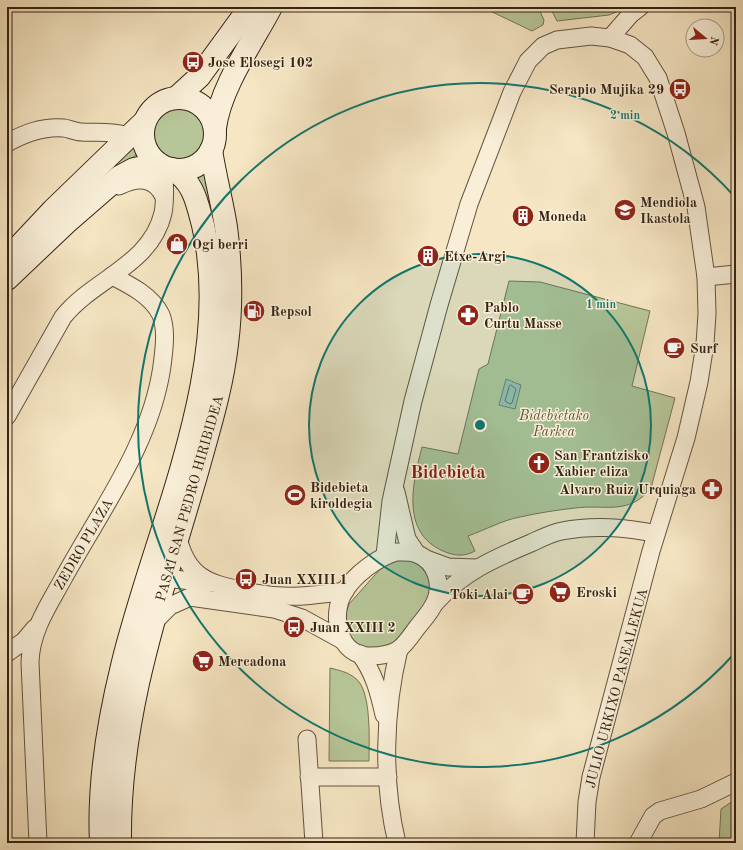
<svg xmlns="http://www.w3.org/2000/svg" width="743" height="850" viewBox="0 0 743 850" font-family="'Old Standard TT',serif">
<rect width="100%" height="100%" fill="#f6e6c3"/>
<filter id="stains"><feTurbulence type="fractalNoise" baseFrequency=".005" numOctaves="4"/><feColorMatrix values="0 0 0 0 .2 0 0 0 0 .09 0 0 0 0 .02 0 0 0 .5 -.17"/></filter>
<radialGradient id="worn" r=".72"><stop offset=".6" stop-color="#630" stop-opacity="0"/><stop offset="1" stop-color="#630" stop-opacity=".3"/></radialGradient>
<!-- green -->
<g fill="#b7c698" stroke="#767455">
<polygon points="485,7 538,7 544,20 543,25 532,31 486,9"/>
<polygon points="550,7 628,7 609,15 557,21"/>
<circle cx="179" cy="134" r="27"/>
<polygon points="134,145 137,152 135,156 125,163 68,212"/>
<polygon points="203,174 206,176 213,202 205,200 197,181 197,177"/>
<path d="M509,281L540,282L650,311L632,386L675,398L651,488C629,516 604,504 575,508C557,510 538,513 520,517C503,520 485,530 468,536L475,551C464,557 454,556 443,551C400,532 413,482 422,447L458,454L479,369L488,364Z"/>
<path d="M400,558C429,565 429,567 431,596L400,638L392,645L382,649L364,647L356,643L349,634L346,625V613L349,604L383,566Z"/>
<path d="M330,668C338,670 348,672 355,678C372,689 369,742 369,761H329Z"/>
<polygon points="736,799 736,843 719,843 721,809"/>
</g>
<!-- water -->
<polygon fill="#9dc0af" stroke="#738170" points="506,379 521,385 515,409 499,405"/>
<g fill="none" stroke-linecap="round" stroke-linejoin="round">
<!-- shore -->
<polygon stroke="#687160" stroke-width="1" points="511,385 516,389 512,403 510,404 505,401 509,387"/>
<!-- street casing -->
<g stroke="#64533e" stroke-width="19">
<g id="street">
<polyline points="610,38 631,14 640,7"/>
<path d="M7,143C25,133 43,126 64,128C70,129 76,132 82,132C99,133 111,131 129,136"/>
<path d="M119,186C137,177 155,176 164,197"/>
<polyline points="706,277 736,274"/>
<path d="M7,416L63,317C93,279 151,265 163,213C166,198 164,181 164,167"/>
<polyline points="396,492 407,539 417,554"/>
<path d="M178,538C188,578 208,583 244,591C284,599 305,597 345,591"/>
<path d="M396,552C403,552 410,551 417,554C436,561 443,585 435,602C431,612 422,621 416,629C411,636 405,645 398,650C390,654 380,656 371,656C338,657 330,615 344,592C354,575 378,557 396,552Z"/>
<polyline points="385,555 391,501 413,401 439,305 469,204 512,92 528,61 543,46 557,40 591,36 610,38 630,45 645,57 658,78 676,133 696,207 706,277 707,314 705,344 699,382 686,438 651,551 591,777 587,802 585,843"/>
<polyline points="426,559 448,567 476,568"/>
<polyline points="155,583 174,579 210,583"/>
<path d="M435,603C463,572 493,559 531,543C540,539 551,533 562,531C592,525 627,527 656,534"/>
<polyline points="154,622 170,606 190,597 274,609 302,618 342,640"/>
<polyline points="7,653 24,641 35,628"/>
<path d="M360,654C374,673 379,692 384,715"/>
<polyline points="307,739 314,843"/>
<polyline points="309,777 388,777"/>
<path d="M38,843L30,662C31,631 48,606 63,579C100,511 151,444 162,366C164,350 167,330 161,315C152,296 130,285 112,276"/>
<path d="M397,843C382,781 384,711 399,649"/>
<polyline points="638,843 653,816 660,811 701,799 736,782"/>
</g>
</g>
<!-- secondary casing -->
<g stroke="#342212" stroke-width="24">
<g id="secondary">
<circle cx="179" cy="134" r="36"/>
<polyline points="176,98 199,77 250,7"/>
<path d="M215,128C220,88 252,43 271,7"/>
<polyline points="7,259 53,210 145,121"/>
<polyline points="7,279 66,223 119,177 134,169 159,164"/>
<path d="M101,843C98,784 108,723 122,666C155,528 236,368 203,225C197,203 194,182 172,169"/>
<path d="M120,843C118,716 161,596 196,476C208,432 222,389 227,344C232,305 231,266 226,227C222,202 215,176 211,150"/>
</g>
</g>
<!-- street -->
<use href="#street" stroke="#f9efd8" stroke-width="17"/>
<!-- secondary -->
<use href="#secondary" stroke="#f9efd8" stroke-width="22"/>
</g>
<!-- distance rings -->
<circle cx="480" cy="425" r="171" fill="#0f766e" fill-opacity=".12"/>
<g fill="none" stroke="#0f766e" stroke-width="2">
<circle cx="480" cy="425" r="171"/>
<path d="M734 654A342 342 0 1 1 734 196"/>
</g>
<!-- icons -->
<defs>
<g id="bus-disc" transform="scale(1.15)"><circle r="9.5" fill="#8f2418" stroke="#f9efd8"/><path d="M-5-6H5V4H4V6H2V4H-2V6H-4V4H-5ZM-3.5-4V0h7V-4ZM-3.5 1.2v1.5H-2V1.2ZM2 1.2v1.5H3.5V1.2Z" fill="#fff"/></g>
<g id="school-disc" transform="scale(1.15)"><circle r="9.5" fill="#8f2418" stroke="#f9efd8"/><path d="M0-5L7-2L0 1L-7-2ZM-4 1L0 2.5L4 1V4Q0 6-4 4Z" fill="#fff"/></g>
<g id="building-disc" transform="scale(1.15)"><circle r="9.5" fill="#8f2418" stroke="#f9efd8"/><path d="M-4-6H4V6H1V3H-1V6H-4ZM-2.5-4.3h1.7v1.8h-1.7ZM.8-4.3h1.7v1.8H.8ZM-2.5-1h1.7V.8h-1.7ZM.8-1h1.7V.8H.8Z" fill="#fff"/></g>
<g id="shop-disc" transform="scale(1.15)"><circle r="9.5" fill="#8f2418" stroke="#f9efd8"/><path d="M-5-2.5h2.3a2.7 3.5 0 0 1 5.4 0H5L5.5 6h-11ZM-1.5-2.5h3a1.5 2.3 0 0 0-3 0Z" fill="#fff"/></g>
<g id="fuel-disc" transform="scale(1.15)"><circle r="9.5" fill="#8f2418" stroke="#f9efd8"/><path d="M-5.5-6h7V0h2V4h1.3V-2.5L3-4.5l.8-.8L6-3V5H2.5V1h-1V6h-7ZM-4.2-4.7v3.2H.2V-4.7Z" fill="#fff"/></g>
<g id="pharmacy-disc" transform="scale(1.15)"><circle r="9.5" fill="#8f2418" stroke="#f9efd8"/><path d="M-2-6h4v4h4v4h-4v4h-4v-4h-4v-4h4Z" fill="#fff"/></g>
<g id="cafe-disc" transform="scale(1.15)"><circle r="9.5" fill="#8f2418" stroke="#f9efd8"/><path d="M-5.5-4.5H6V0H3Q3 3.5 0 3.5H-2.5Q-5.5 3.5-5.5 0ZM3-3.2v2h1.7v-2ZM-6 4.5H4V6H-6Z" fill="#fff"/></g>
<g id="church-disc" transform="scale(1.15)"><circle r="9.5" fill="#8f2418" stroke="#f9efd8"/><path d="M-1.2-6h2.4v3.5h3.3v2.4h-3.3V6h-2.4V-.1h-3.3v-2.4h3.3Z" fill="#fff"/></g>
<g id="stadium-disc" transform="scale(1.15)"><circle r="9.5" fill="#8f2418" stroke="#f9efd8"/><path d="M0-5a6.5 5 0 1 0 0 10a6.5 5 0 1 0 0-10ZM-3.5-1.8h7v3.6h-7Z" fill="#fff"/></g>
<g id="supermarket-disc" transform="scale(1.15)"><circle r="9.5" fill="#8f2418" stroke="#f9efd8"/><path d="M-6-5.5h2.5l.6 2H6L4.5 2H-2.5L-4.4-4H-6ZM-1.5 3.2a1.3 1.3 0 1 0 .1 0ZM3 3.2a1.3 1.3 0 1 0 .1 0Z" fill="#fff"/></g>
</defs>
<g fill-rule="evenodd">
<use href="#bus-disc" x="193" y="62"/>
<use href="#bus-disc" x="680" y="89"/>
<use href="#school-disc" x="625" y="210"/>
<use href="#building-disc" x="523" y="216"/>
<use href="#shop-disc" x="177" y="244"/>
<use href="#building-disc" x="428" y="256"/>
<use href="#fuel-disc" x="254" y="311"/>
<use href="#pharmacy-disc" x="468" y="315"/>
<use href="#cafe-disc" x="674" y="348"/>
<use href="#church-disc" x="539" y="463"/>
<use href="#pharmacy-disc" x="712" y="489"/>
<use href="#stadium-disc" x="295" y="495"/>
<use href="#bus-disc" x="246" y="579"/>
<use href="#supermarket-disc" x="560" y="592"/>
<use href="#cafe-disc" x="523" y="594"/>
<use href="#bus-disc" x="294" y="627"/>
<use href="#supermarket-disc" x="203" y="661"/>
</g>
<g text-anchor="middle" stroke-width="3" stroke-linejoin="round" paint-order="stroke">
<!-- poi labels -->
<g font-size="14" font-weight="bold" fill="#342212" stroke="#f9efd8" text-anchor="start">
<text x="208" y="67">Jose Elosegi 102</text>
<text x="664" y="94" text-anchor="end">Serapio Mujika 29</text>
<text x="640" y="207">Mendiola<tspan x="640" dy="16">Ikastola</tspan></text>
<text x="538" y="221">Moneda</text>
<text x="192" y="249">Ogi berri</text>
<text x="444" y="261">Etxe-Argi</text>
<text x="484" y="312">Pablo<tspan x="484" dy="16">Curtu Masse</tspan></text>
<text x="270" y="316">Repsol</text>
<text x="690" y="353">Surf</text>
<text x="554" y="460">San Frantzisko<tspan x="554" dy="16">Xabier eliza</tspan></text>
<text x="310" y="492">Bidebieta<tspan x="310" dy="16">kiroldegia</tspan></text>
<text x="696" y="494" text-anchor="end">Alvaro Ruiz Urquiaga</text>
<text x="262" y="584">Juan XXIII 1</text>
<text x="576" y="597">Eroski</text>
<text x="508" y="599" text-anchor="end">Toki Alai</text>
<text x="310" y="632">Juan XXIII 2</text>
<text x="218" y="666">Mercadona</text>
</g>
<!-- park labels -->
<g font-size="14" font-style="italic" fill="#5b533a" stroke="#f9efd8">
<text x="554" y="420">Bidebietako<tspan x="554" dy="16">Parkea</tspan></text>
</g>
<!-- street labels -->
<g font-size="14" fill="#342212" stroke="#f9efd8">
<text transform="translate(189 498) rotate(-74)" y="5">PASAI SAN PEDRO HIRIBIDEA</text>
<text transform="translate(83 544) rotate(-60)" y="5">ZEDRO PLAZA</text>
<text transform="translate(616 688) rotate(-75)" y="5">JULIO URKIXO PASEALEKUA</text>
</g>
<!-- district labels -->
<g font-size="18" font-weight="bold" fill="#7a1f14" stroke="#f9efd8">
<text x="448" y="478">Bidebieta</text>
</g>
</g>
<circle cx="480" cy="425" r="6" fill="#0f766e" stroke="#f9efd8" stroke-width="2"/>
<g font-size="12" text-anchor="middle" font-weight="bold" fill="#0f766e" stroke="#f9efd8" stroke-width="3" stroke-linejoin="round" paint-order="stroke">
<text x="625" y="119">2 min</text>
<text x="601" y="308">1 min</text>
</g>
<!-- margin -->
<rect width="743" height="850" fill="none" stroke="#f6e6c3" stroke-width="24"/>
<rect x="8" y="8" width="727" height="834" fill="none" stroke="#342212" stroke-width="2"/>
<rect x="12" y="12" width="719" height="826" fill="none" stroke="#342212"/>
<!-- north arrow -->
<g transform="translate(705 38) rotate(108)"><circle r="19" fill="#f9efd8" stroke="#aa9d89"/>
<path d="M0-3L7 15L0 10L-7 15Z" fill="#8f2418"/>
<text y="-6" font-size="11" font-weight="bold" text-anchor="middle" fill="#342212">N</text>
</g>
<rect width="100%" height="100%" filter="url(#stains)"/>
<rect width="100%" height="100%" fill="url(#worn)"/>
</svg>
